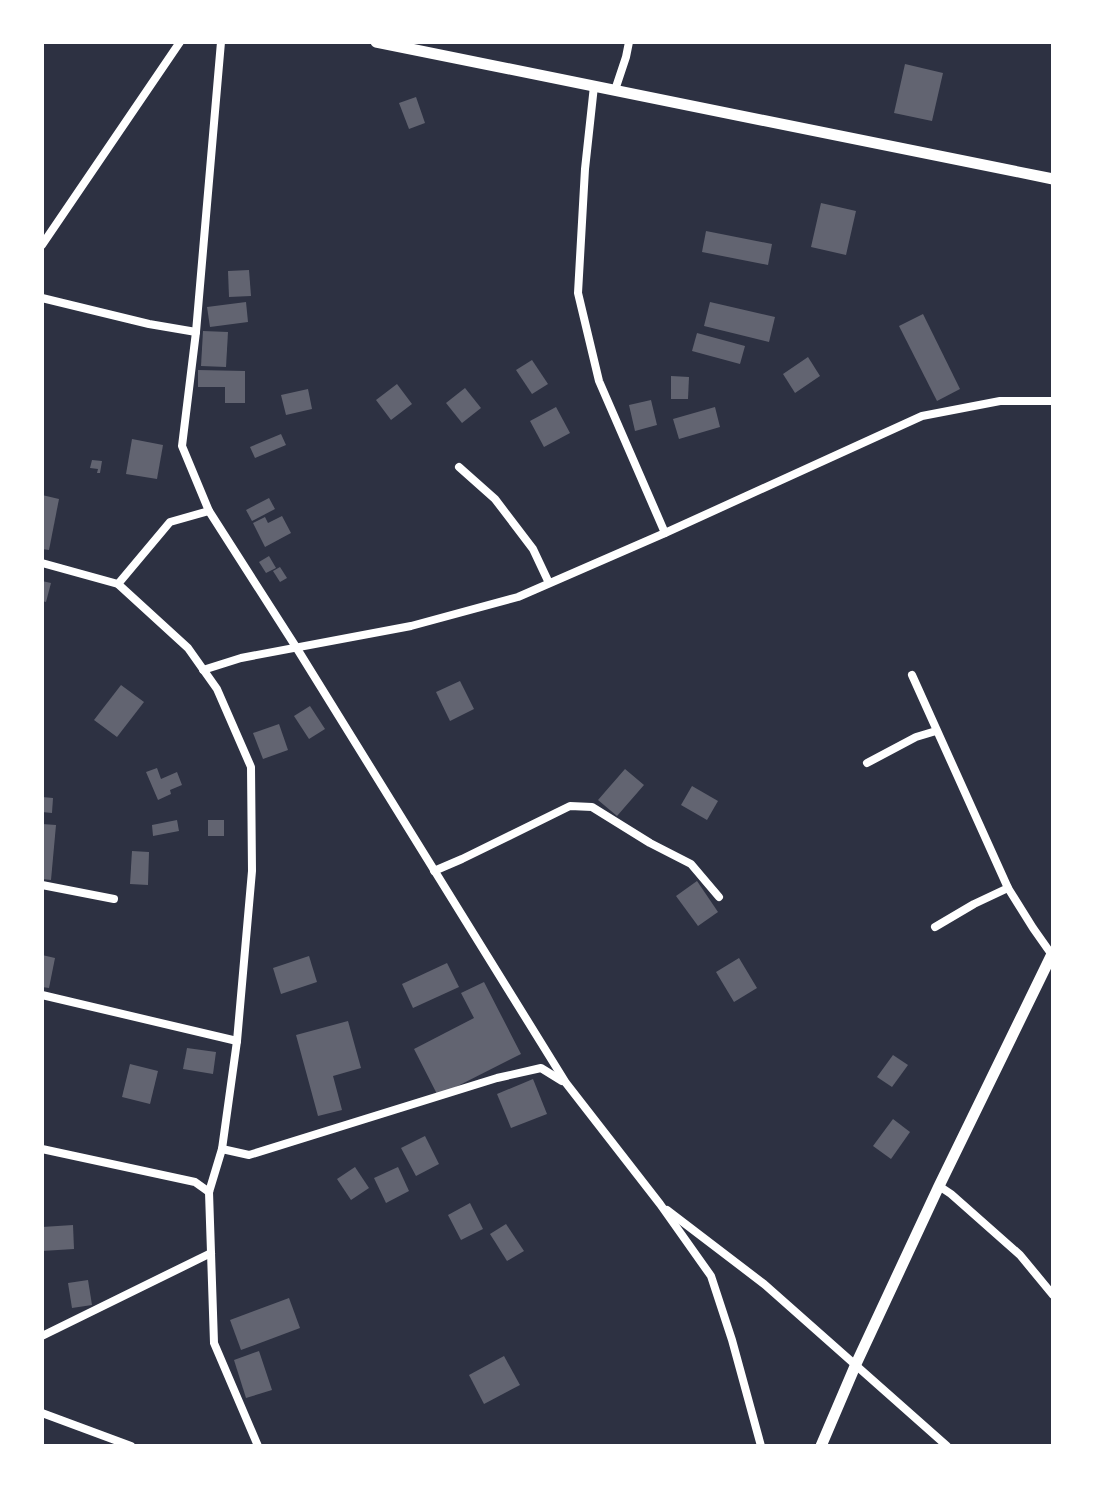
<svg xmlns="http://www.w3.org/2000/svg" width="1095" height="1488" viewBox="0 0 1095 1488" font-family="'Noto Serif',serif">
<rect width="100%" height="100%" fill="#2d3142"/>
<!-- building -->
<g fill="#626471">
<polygon points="905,64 943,73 932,121 894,113"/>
<polygon points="416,97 425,123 409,129 399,103"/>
<polygon points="821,203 856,211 846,255 811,247"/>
<polygon points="706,231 772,244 768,265 702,252"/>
<polygon points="249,270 251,296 229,297 228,271"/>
<polygon points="246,302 248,322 210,327 207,307"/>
<polygon points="710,302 775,317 769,342 704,326"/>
<polygon points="923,314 960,389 937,401 899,326"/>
<polygon points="203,331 228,332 226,367 201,366"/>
<polygon points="697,333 745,346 740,364 692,351"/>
<polygon points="808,357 820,376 795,393 783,374"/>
<polygon points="532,360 548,384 532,394 516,370"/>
<polygon points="198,370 245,371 245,403 225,403 225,387 198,387"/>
<polygon points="671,376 689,377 688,399 671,399"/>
<polygon points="397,384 412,404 391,420 376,400"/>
<polygon points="465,388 481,408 462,423 446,403"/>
<polygon points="308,389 312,409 286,415 281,395"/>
<polygon points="651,400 657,425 635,431 629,405"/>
<polygon points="556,407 570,433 544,447 530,421"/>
<polygon points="715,407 720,427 679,439 673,419"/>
<polygon points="281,434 286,445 255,458 250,447"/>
<polygon points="132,439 163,445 157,479 126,474"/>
<polygon points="92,460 102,461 100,473 97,473 98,469 90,468"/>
<polygon points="42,495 59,499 49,550 42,549"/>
<polygon points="269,498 275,509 252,521 246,510"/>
<polygon points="282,516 291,533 265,547 253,523 265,517 268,523"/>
<polygon points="269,556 276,568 266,573 259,562"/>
<polygon points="280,567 287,578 280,582 273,571"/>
<polygon points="42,581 51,583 46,602 42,601"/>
<polygon points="460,681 474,709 450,721 436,692"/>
<polygon points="121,685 144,702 117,737 94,720"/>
<polygon points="310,706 325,729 309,739 294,716"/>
<polygon points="279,724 288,750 263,759 253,733"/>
<polygon points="157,768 161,779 177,772 182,785 170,790 171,794 158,800 146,772"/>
<polygon points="625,769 644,785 617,816 598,800"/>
<polygon points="692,786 718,801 707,820 681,805"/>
<polygon points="42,797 53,798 52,813 42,812"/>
<polygon points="177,820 179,831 153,836 152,825"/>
<rect x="208" y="820" width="16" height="16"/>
<polygon points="42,824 56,825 51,880 42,879"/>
<polygon points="132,851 149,852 148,885 130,884"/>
<polygon points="697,881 718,912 698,926 676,896"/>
<polygon points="42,955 55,958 49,988 42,987"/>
<polygon points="309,956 317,982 281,994 273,968"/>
<polygon points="739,958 757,988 734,1002 716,972"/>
<polygon points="447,963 459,987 413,1008 402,984"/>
<polygon points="484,982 521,1054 438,1096 414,1049 474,1018 461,993"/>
<polygon points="348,1021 361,1068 333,1076 342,1110 318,1116 296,1035"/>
<polygon points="187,1048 216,1052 213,1074 183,1069"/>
<polygon points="893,1055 908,1065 892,1087 877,1077"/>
<polygon points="130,1064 158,1071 150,1104 122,1097"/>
<polygon points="533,1079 547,1114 511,1128 497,1094"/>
<polygon points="893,1119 910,1132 891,1159 873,1146"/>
<polygon points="425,1136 439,1164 416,1176 401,1148"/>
<polygon points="355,1167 369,1188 351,1200 337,1179"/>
<polygon points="398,1167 409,1191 386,1203 374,1178"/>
<polygon points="470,1203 483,1229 461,1240 448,1215"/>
<polygon points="506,1224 524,1251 507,1261 490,1234"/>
<polygon points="73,1225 74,1249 42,1251 42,1227"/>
<polygon points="88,1280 92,1305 72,1308 68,1283"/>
<polygon points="289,1298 300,1328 241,1350 230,1320"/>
<polygon points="259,1351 272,1390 246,1398 234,1360"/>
<polygon points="504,1356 520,1385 484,1404 469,1375"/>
</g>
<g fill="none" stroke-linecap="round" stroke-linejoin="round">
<!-- minor -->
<g stroke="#fff" stroke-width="8">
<polyline points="221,42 196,332 182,446 209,511 296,647 566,1083 660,1204 711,1276 732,1340 761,1446"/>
<polyline points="594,86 585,169 578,293 599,381 665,533"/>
<polyline points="615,90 626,57 629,42"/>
<polyline points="42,245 180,42"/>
<polyline points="42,298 149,324 196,332"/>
<polyline points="459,467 495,499 533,549 549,583"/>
<polyline points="42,563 118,584 188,648 217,689 251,767 252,871 237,1041 222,1149 209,1192 214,1343 258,1446"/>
<polyline points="118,584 170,522 209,511"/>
<polyline points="203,670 241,658 411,626 518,597 665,533 922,416 1000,401 1053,401"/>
<polyline points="912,675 1008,888 1033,928 1052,955"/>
<polyline points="867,763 916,737 936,731"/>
<polyline points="434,871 462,859 570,806 592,807 650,843 691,864 719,897"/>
<polyline points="42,885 114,899"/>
<polyline points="935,927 974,904 1008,888"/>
<polyline points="42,995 237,1041"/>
<polyline points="42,1149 195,1182 209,1192"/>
<polyline points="222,1149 249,1155 497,1078 541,1068 562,1081"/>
<polyline points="939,1186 951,1194 1020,1255 1053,1295"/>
<polyline points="667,1210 764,1284 947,1446"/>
<polyline points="42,1336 211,1253"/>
<polyline points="42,1413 131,1446"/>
</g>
<!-- secondary -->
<g stroke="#fff" stroke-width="11">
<polyline points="376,42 1053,179"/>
<polyline points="821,1446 856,1364 939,1186 1053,952"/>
</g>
</g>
<!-- border -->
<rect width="1095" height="1488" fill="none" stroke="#ffffff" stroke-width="88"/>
</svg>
